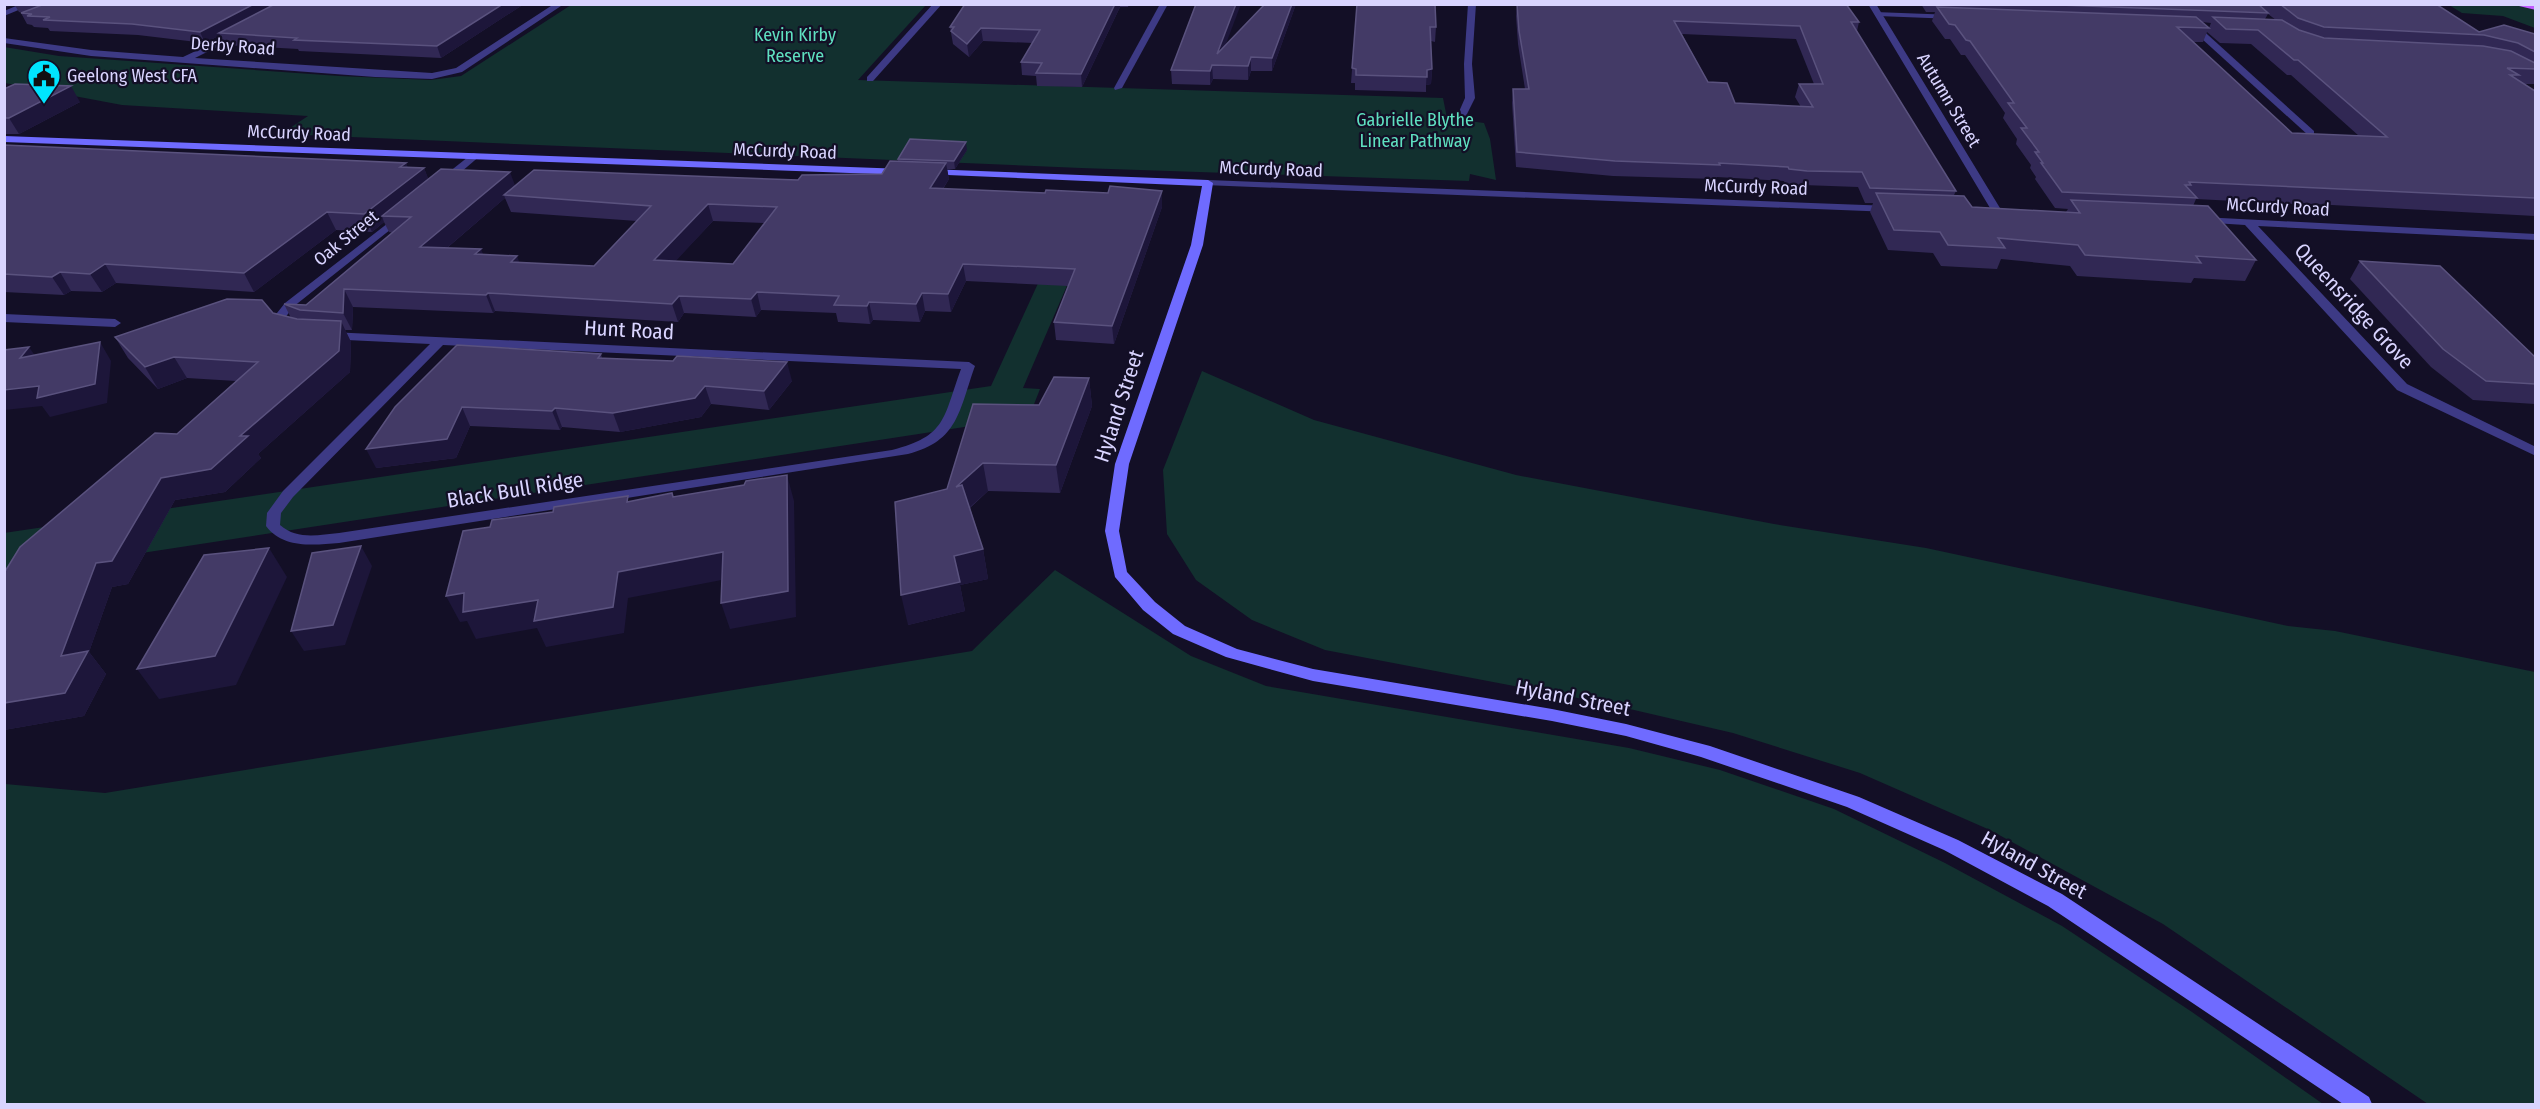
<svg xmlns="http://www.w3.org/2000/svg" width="2540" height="1109" viewBox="0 0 2540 1109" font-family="'Fira Sans Condensed',sans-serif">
<rect width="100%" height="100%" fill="#130f26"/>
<!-- green -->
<g fill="#12302f">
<polygon points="571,5 926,5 858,80 1443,98 1447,118 1484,123 1490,139 1496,180 1470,174 1469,181 1081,168 281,134 308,116 122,105 5,83 4,47 59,56 339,76 431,80 461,76"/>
<polygon points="2449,5 2535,5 2535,28 2503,16 2462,13"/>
<polygon points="1078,196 1105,197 1023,388 1040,389 1029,417 31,570 5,593 4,533 991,386"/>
<polygon points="1202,371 1314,420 1516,475 1774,524 1926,548 2288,626 2335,631 2535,672 2535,1104 2428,1104 2163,924 1990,830 1860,773 1733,733 1604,703 1325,650 1252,620 1196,580 1167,534 1163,470"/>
<polygon points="1055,570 1191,656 1266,686 1629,748 1720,770 1834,809 1945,863 2062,926 2192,1012 2323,1104 5,1104 5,784 105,793 972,651"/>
</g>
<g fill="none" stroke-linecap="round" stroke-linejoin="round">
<!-- minor -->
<g fill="#3d3a85" fill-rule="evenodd">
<polygon points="21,4 33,4 4,16 4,11"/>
<polygon points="554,4 564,4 462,72 432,79 375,77 91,56 4,43 4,38 91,50 183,57 240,30 243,30 243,34 195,58 432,73 456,68"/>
<polygon points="933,4 942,4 873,81 867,81 867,77"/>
<polygon points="1160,4 1168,4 1122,88 1115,90 1114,88"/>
<polygon points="1468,4 1476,4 1472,64 1475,98 1466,116 1463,117 1458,114 1465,98 1464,64"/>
<polygon points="1875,12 1954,15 1958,17 1954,19 1878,16 1875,16"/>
<polygon points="2191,25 2197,25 2314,131 2314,135 2308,135 2191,29"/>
<polygon points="473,153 481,155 447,184 439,184 439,180"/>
<polygon points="401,213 405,214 405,218 293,307 285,318 295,329 289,333 285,332 273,318 285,303"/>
<polygon points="2202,217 2536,234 2536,240 2258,226 2407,384 2536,447 2536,456 2397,390 2245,225 2198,222 2198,218"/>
<polygon points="4,314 115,319 121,323 115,327 4,322"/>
<path d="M330,332L969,362L975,366C959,410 959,441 908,454L339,543C314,545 283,549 266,526L267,513L283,491L430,344L326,339L324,336ZM443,345L961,369C943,418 947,436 892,450L339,533C318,535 297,540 280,525L281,513L293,497Z"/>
</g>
<!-- tertiary -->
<g fill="#3d3a85" fill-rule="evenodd">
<polygon points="1868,4 1876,4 2003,213 2002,215 1994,215 1993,213"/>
<polygon points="1208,180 1891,206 1896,209 1891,212 1204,185 1203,183"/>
</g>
<!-- secondary -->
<g fill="#6f6bff" fill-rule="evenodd">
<polygon points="4,136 904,169 909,172 904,175 4,142"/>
<polygon points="928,169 1208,180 1213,183 1203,245 1129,464 1119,531 1127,572 1155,602 1185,626 1237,649 1313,669 1552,709 1626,724 1710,746 1859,797 1958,840 2062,894 2369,1097 2372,1104 2343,1104 2048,906 1944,850 1847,807 1701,757 1626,736 1552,721 1313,681 1226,657 1173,634 1143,610 1115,577 1105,531 1115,464 1191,245 1202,186 924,174 924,170"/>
</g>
<!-- primary -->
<polygon fill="#c25bff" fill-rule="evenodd" points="2518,4 2536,5 2536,10 2519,6"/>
</g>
<!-- wall -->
<g fill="#312854" fill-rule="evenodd">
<polygon points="14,4 524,4 441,58 299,51 298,49 224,45 220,35 205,43 138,35 50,31 48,28 34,27 32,25 27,24 21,13 23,13 19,12"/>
<polygon points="965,4 1129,4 1128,7 1120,7 1082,87 1037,86 1036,76 1022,75 1021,62 1033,43 983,41 969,57 953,44 950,27"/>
<polygon points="1296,4 1272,71 1251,71 1248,80 1213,79 1210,85 1172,84 1171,70 1226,45"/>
<polygon points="1357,4 1436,27 1435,42 1431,41 1432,69 1431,84 1426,85 1426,92 1355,90 1355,83 1351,83"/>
<path d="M1517,4L1859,22L1857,31L1956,191L1954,195L1972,207L2066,212L2068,209L2055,208L2035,179L2036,177L2030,168L2031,165L2016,144L2017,139L2003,118L2005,113L1965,55H1961L1950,39H1945L1932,21L1935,12H1926L1921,4H2258L2260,6L2261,4H2436L2479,32L2535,34V84H2524L2535,91V216L2295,203L2294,204L2196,199L2193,206L2256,260L2245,281L2194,278L2191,283L2077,276L2070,266L2001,259L1997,269L1941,266L1933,253L1888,250L1870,212L1873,203H1865L1858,187L1803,185L1785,184L1784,181L1717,177L1716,179L1613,176L1516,167L1512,103L1513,89H1525L1518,44L1516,16ZM2268,14L2276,20L2265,19ZM2202,22L2211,23L2209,28ZM2207,32L2220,43L2251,44L2287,75H2291L2359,136L2292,133L2193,42H2203ZM1682,34L1796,39L1814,84H1799L1795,97L1801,107L1735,103L1708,82Z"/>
<polygon points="4,89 80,102 19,134 4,134"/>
<path d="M4,145L406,163L407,167L424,168L428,179L515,186L798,180L882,174L898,161V159L967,150L955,169H947L949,179L943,189L1045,193H1108L1162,191V207L1114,344L1056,340L1054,322L1068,286L966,281L951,312L925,311L920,322L873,320L870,324L838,322L836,313L761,310L756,317L684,313L678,322L495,311L493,313L353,307L352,330H345L351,342L350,372L258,454L261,458L225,492L175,500L128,584L112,587L89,652L106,674L84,716L4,730V573L177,434L236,381L187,378L158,389L128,358L115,337L273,313L291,318L284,304L306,305L393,233L389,232L384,222L372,232L336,230L254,292L116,283L102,292L71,291L64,295L4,292ZM505,198L511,212L637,221L594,266L520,263L447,248ZM713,221L765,223L733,264L675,261Z"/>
<polygon points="2360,261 2535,357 2535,404 2473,400 2431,367 2350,279"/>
<polygon points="601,354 602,358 792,381 769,410 711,404 701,417 620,432 562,427 560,430 470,426 456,458 376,468 395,407"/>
<polygon points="1089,378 1092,406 1060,493 988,491 970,508 983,549 988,579 960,585 965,611 908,625 947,489 1039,405"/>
</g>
<!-- shaded-wall -->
<g fill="#1d163a">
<polygon points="4,4 14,4 4,9"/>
<polygon points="254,4 280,4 219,33 220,35 205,43 200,32"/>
<polygon points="503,4 524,4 441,58 437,46"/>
<polygon points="1115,4 1120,4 1120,7 1082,87 1081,74"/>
<polygon points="1236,4 1241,4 1218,65 1217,54"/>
<polygon points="1292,4 1296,4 1272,71 1272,58"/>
<polygon points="981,28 983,41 969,57 967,44"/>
<polygon points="1251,57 1251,71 1248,80 1248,66"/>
<polygon points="1212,65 1213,79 1210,85 1210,71"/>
<polygon points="1432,69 1431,84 1426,85 1427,70"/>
<polygon points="71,86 80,102 19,134 9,118"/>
<polygon points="966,142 967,150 955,169 954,161"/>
<polygon points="406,163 412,177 424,168 431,185 382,216 384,222 372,232 364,214 400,167"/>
<polygon points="946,163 949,179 932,205 930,188"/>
<polygon points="510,172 516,188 504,195 505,198 428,264 420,247"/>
<polygon points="1162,191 1162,207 1114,344 1112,326"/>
<polygon points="708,204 713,221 660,278 654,260"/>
<polygon points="327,212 336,230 254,292 244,273"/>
<polygon points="481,249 488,266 475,254"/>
<polygon points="517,256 524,274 511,262"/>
<polygon points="105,264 116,283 102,292 90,274"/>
<polygon points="963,264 966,281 951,312 948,294"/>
<polygon points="60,272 71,291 64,295 52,277"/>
<polygon points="344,289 353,307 352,330 343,313"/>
<polygon points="757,292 761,310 756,317 751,299"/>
<polygon points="488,293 495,311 493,313 486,295"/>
<polygon points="922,293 925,311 920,322 916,304"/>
<polygon points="679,296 684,313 678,322 672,304"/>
<polygon points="869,302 873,320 870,324 867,306"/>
<polygon points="341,321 351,342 350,372 258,454 261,458 225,492 175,500 128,584 112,587 89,652 106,674 84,716 4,730 4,703 61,656 96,563 161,478 240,436"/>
<polygon points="100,342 111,361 107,403 50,417 42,406 4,410 4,390"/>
<polygon points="29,347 42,366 20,358"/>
<polygon points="174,357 187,378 158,389 145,367"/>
<polygon points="787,362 792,381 769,410 764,391"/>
<polygon points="1089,378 1092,406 1060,493 1056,465"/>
<polygon points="705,386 711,404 701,417 620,432 613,413"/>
<polygon points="462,407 470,426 456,458 376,468 366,449"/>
<polygon points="555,408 562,427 560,430 552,411"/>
<polygon points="983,463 988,491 961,515 956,487"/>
<polygon points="787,475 794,501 796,617 730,629 721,603"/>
<polygon points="361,546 372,566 345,645 304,651 291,631"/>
<polygon points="269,548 287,577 236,685 159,699 137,669"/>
<polygon points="983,549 988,579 960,585 965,611 908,625 901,595 954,556"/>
<polygon points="723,552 732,578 628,598 624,633 546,647 537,628 476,639 467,621 460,622 446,596 464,593 538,600 618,572"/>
</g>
<!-- building -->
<g fill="#433a66" stroke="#5a527e" stroke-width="1.5" fill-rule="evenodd">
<polygon points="39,4 254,4 200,32 132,24 43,20 50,17 27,16 32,14 21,13 42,5"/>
<polygon points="275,4 503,4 437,46 294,40 297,38 219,33"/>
<polygon points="965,4 1115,4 1081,74 1036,73 1042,63 1021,62 1040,30 981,28 967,44 951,31 954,27 950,27"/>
<polygon points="1196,4 1236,4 1217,54 1265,4 1292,4 1272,58 1251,57 1248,66 1212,65 1210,71 1171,70"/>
<polygon points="1357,4 1435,4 1436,27 1430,27 1432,69 1427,70 1427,77 1356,75 1356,69 1352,68"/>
<path d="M1517,4H1846L1859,22H1851L1956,191L1870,188L1862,172L1807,171L1789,169L1788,167L1719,163L1720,165L1615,161L1517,152L1513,89H1529L1519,31ZM1674,21L1800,26L1823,84H1799L1813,107L1735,103L1727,83L1708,82Z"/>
<polygon points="2033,4 2258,4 2268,13"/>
<polygon points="2280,4 2436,4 2479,32 2504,25 2535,34 2535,52 2518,43 2484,35 2324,27 2298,18"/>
<polygon points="1937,7 2196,17 2209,28 2177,27 2292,133 2387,137 2298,60 2294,60 2258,30 2226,29 2213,17 2282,20 2299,30 2324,38 2483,46 2511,51 2535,63 2535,69 2507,68 2519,75 2510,75 2535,91 2535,198 2189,182 2191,185 2185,185 2197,198 2062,192 2041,163 2043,163 2035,152 2039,152 2021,128 2027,128 2008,103 2014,103 1970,41 1966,40 1955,25 1949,24"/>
<polygon points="15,84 71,86 9,118 4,118 4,89"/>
<polygon points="910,139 966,142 954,161 898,159"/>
<polygon points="4,145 406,163 400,167 424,168 364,214 327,212 244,273 105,264 90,274 60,272 52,277 4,274"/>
<path d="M890,161L946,163L930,188L1045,193L1046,190L1108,193L1110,186L1162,191L1112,326L1054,322L1075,269L963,264L948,294L922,293L916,304L869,302L867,306L834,305L839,296L757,292L751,299L679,296L672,304L488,293L486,295L344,289L343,313L300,310L284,304L306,305L411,217L382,216L441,169L510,172L420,247L481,249L475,254L517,256L511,262L594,266L651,206L504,195L534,170L798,180L802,175L882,174ZM708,204L777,207L733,264L654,260Z"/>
<polygon points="1876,193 1964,196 1972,207 2080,213 2071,200 2208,206 2256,260 2196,256 2201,263 2085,255 2078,245 1998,238 2005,248 1948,245 1940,232 1894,230"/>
<polygon points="2360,261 2440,266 2535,357 2535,384 2486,381 2443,349"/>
<polygon points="227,299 262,300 273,313 297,319 341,321 339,351 240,436 248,436 211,469 161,478 112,561 96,563 61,656 88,651 65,693 4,703 4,573 20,547 155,433 177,434 258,362 174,357 145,367 115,337"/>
<polygon points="100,342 95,384 37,398 39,386 4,390 4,350 29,347 20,358"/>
<polygon points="457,345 601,354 598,358 673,361 677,356 787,362 764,391 705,386 695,398 613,413 555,408 552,411 462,407 447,439 366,449 395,407"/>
<polygon points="1054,377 1089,378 1056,465 983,463 956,487 962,485 983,549 954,556 960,582 901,595 895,502 947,489 973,404 1039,405"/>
<polygon points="787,475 788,591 721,603 723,552 618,572 613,607 534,621 538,600 463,612 464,593 446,596 463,531 490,527 492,520 553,512 554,507 628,496 627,502 672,493 673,497 744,485 746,481"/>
<polygon points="361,546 333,625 291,631 312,553"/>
<polygon points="269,548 215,656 137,669 204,555"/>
</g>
<!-- icons -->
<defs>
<g id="civic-pin" transform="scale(1.725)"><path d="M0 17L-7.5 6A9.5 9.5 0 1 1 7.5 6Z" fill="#00e5ff" stroke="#130f26"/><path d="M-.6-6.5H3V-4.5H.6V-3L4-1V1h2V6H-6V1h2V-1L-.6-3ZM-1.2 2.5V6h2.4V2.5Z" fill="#111"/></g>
</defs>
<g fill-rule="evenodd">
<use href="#civic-pin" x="44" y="76"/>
</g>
<g text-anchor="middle" stroke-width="4.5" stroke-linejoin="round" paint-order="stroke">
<!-- far-park labels -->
<g font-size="18" fill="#5fe0c0" stroke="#130f26">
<text x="795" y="41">Kevin Kirby<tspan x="795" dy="21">Reserve</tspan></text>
<text x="1415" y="126">Gabrielle Blythe<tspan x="1415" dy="21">Linear Pathway</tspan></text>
</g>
<!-- far-street labels -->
<g font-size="18" fill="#d9d4ff" stroke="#130f26">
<text transform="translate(233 46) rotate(4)" y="6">Derby Road</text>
<text transform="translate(1949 100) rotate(59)" y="6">Autumn Street</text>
<text transform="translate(299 133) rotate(2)" y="6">McCurdy Road</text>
<text transform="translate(785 151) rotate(2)" y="6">McCurdy Road</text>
<text transform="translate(1271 169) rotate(2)" y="6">McCurdy Road</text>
<text transform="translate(1756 187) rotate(2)" y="6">McCurdy Road</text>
<text transform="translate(2278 207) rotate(3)" y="6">McCurdy Road</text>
<text transform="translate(346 238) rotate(-39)" y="6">Oak Street</text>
</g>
<!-- far-poi labels -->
<g font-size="18" fill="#d9d4ff" stroke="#130f26" text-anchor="start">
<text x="67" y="82">Geelong West CFA</text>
</g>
<!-- street labels -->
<g font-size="21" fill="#d9d4ff" stroke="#130f26">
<text transform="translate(2354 306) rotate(47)" y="7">Queensridge Grove</text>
<text transform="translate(629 330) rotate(3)" y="7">Hunt Road</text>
<text transform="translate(1119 406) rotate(-72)" y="7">Hyland Street</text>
<text transform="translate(515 490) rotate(-9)" y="7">Black Bull Ridge</text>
<text transform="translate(1573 698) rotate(11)" y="7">Hyland Street</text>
<text transform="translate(2034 865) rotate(29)" y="7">Hyland Street</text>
</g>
</g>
<!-- border -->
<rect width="2540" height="1109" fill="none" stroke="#d9d4ff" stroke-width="12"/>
</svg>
